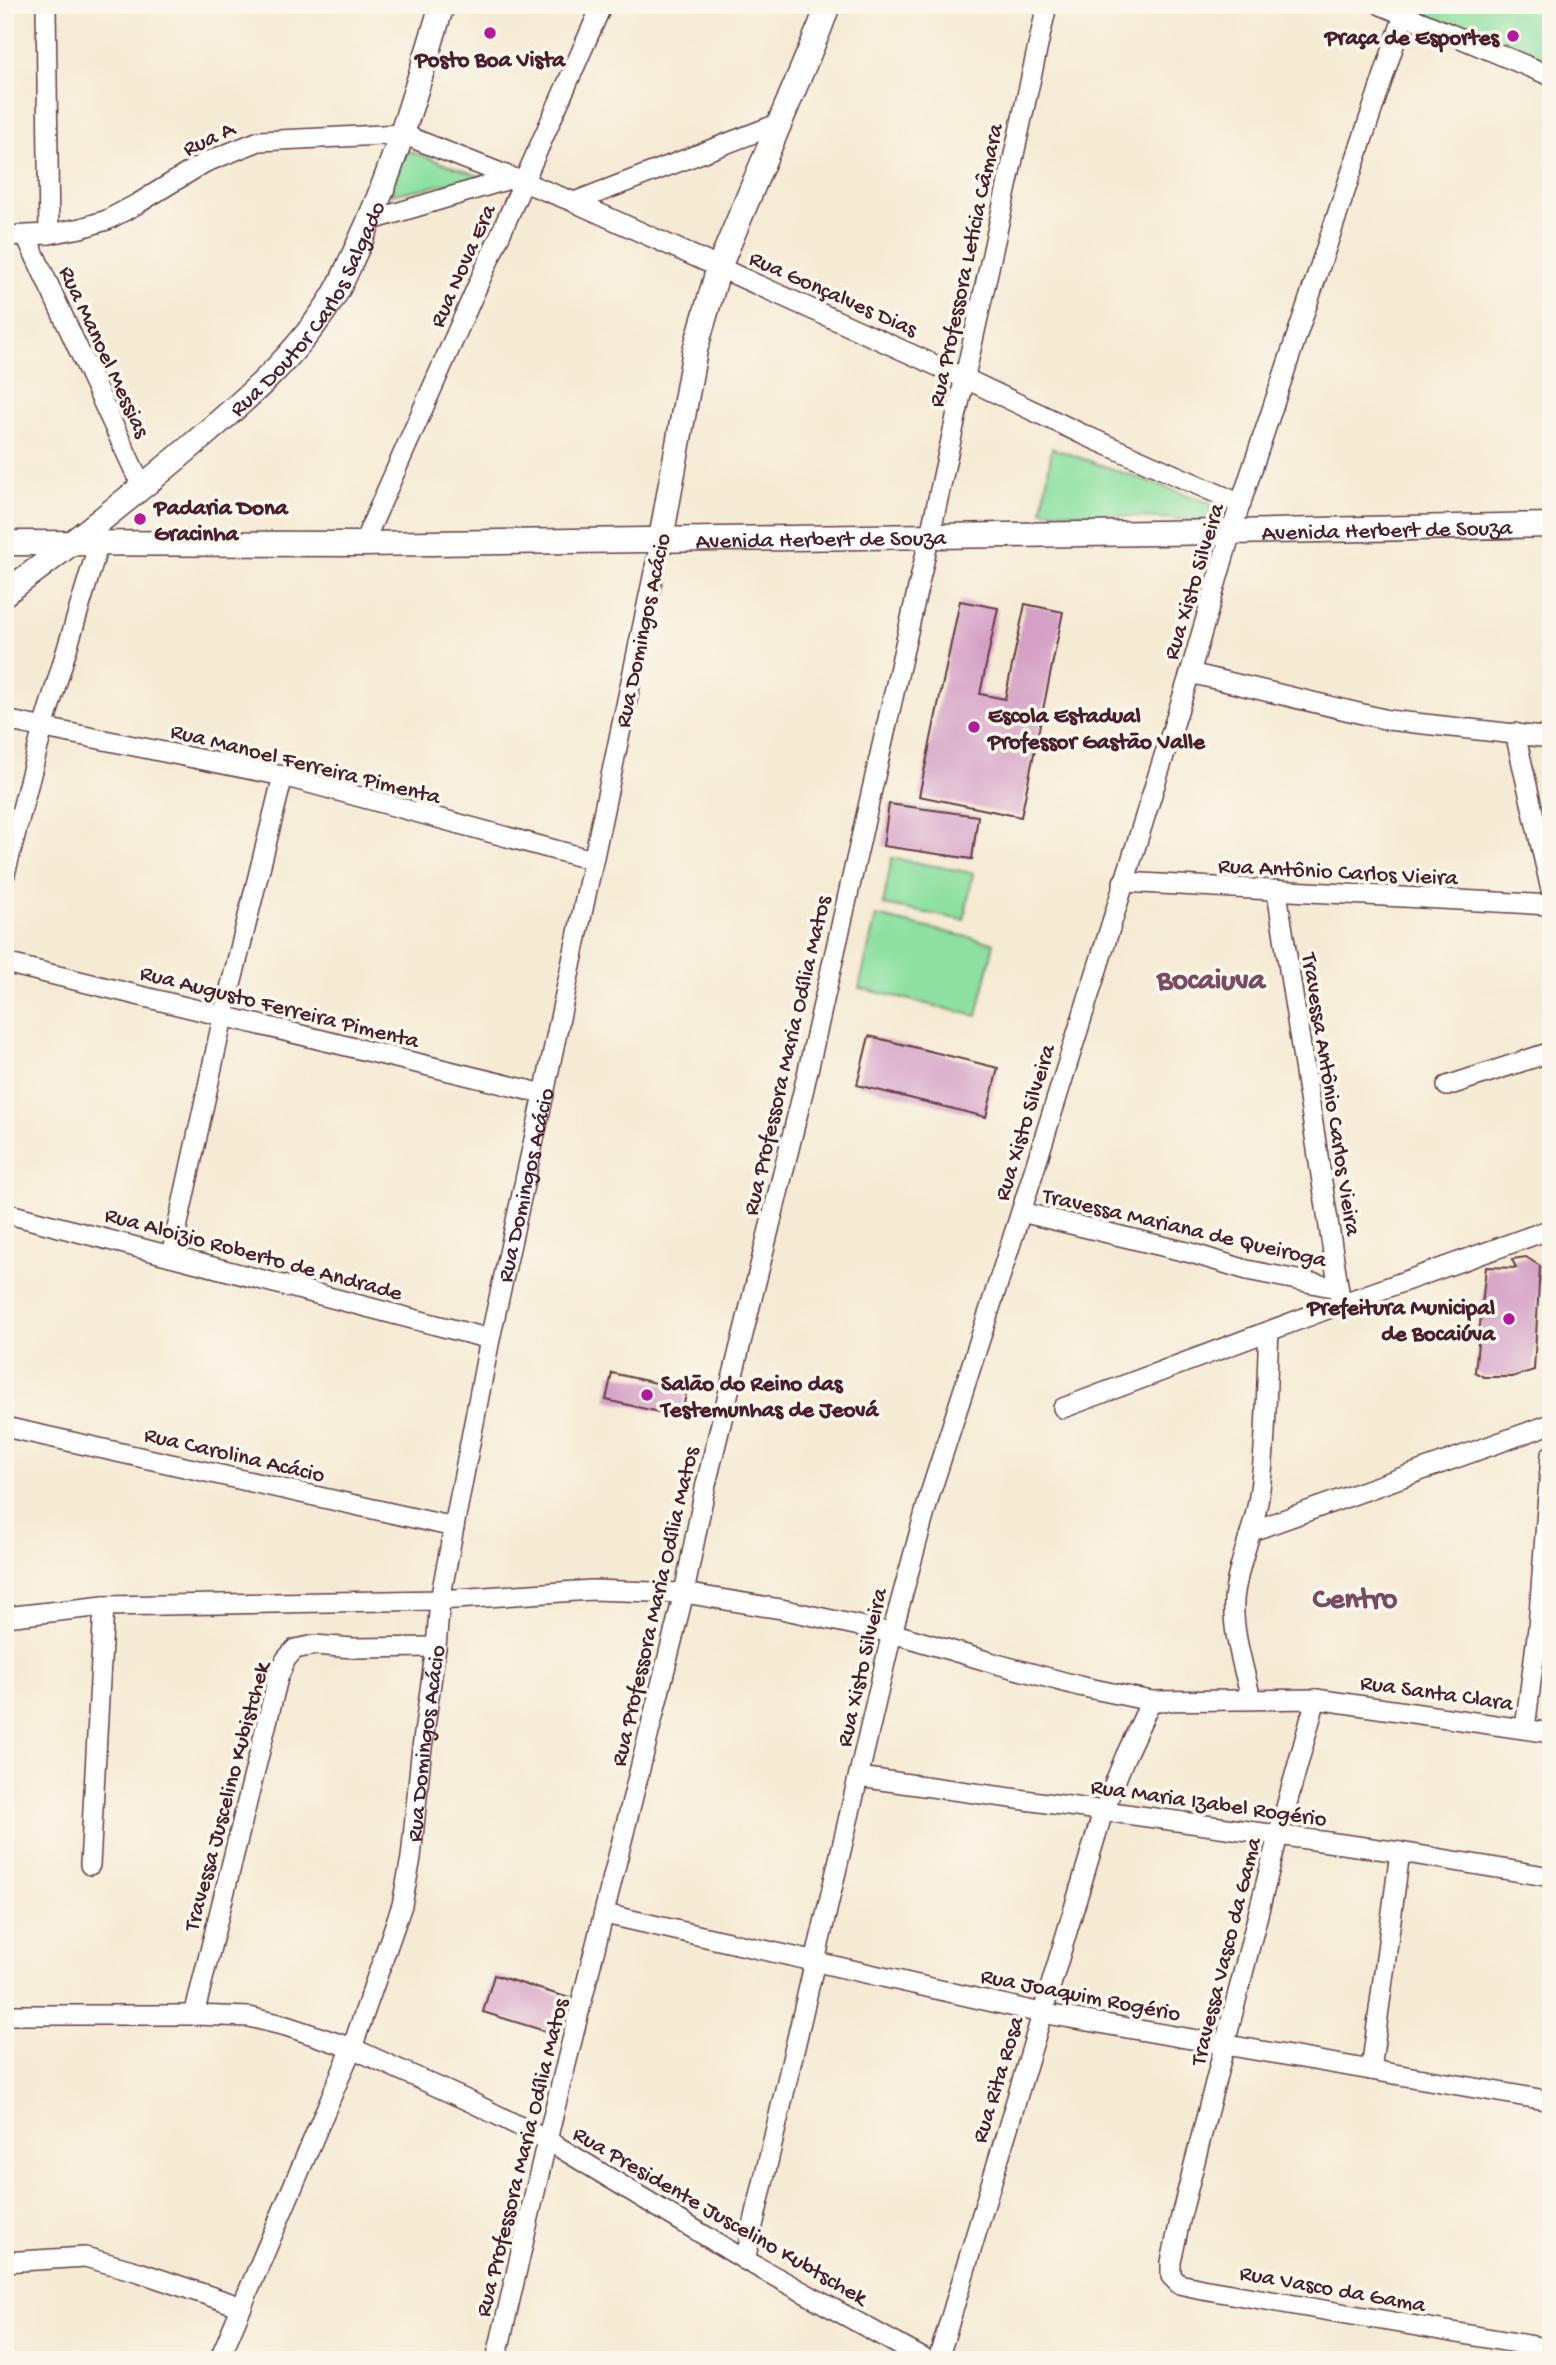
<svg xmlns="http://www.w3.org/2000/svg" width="1556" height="2365" viewBox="0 0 1556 2365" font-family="'Gochi Hand',sans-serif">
<rect width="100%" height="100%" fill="#fbf7ec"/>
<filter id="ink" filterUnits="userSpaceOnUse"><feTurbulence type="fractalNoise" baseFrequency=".0143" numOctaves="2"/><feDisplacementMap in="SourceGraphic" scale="14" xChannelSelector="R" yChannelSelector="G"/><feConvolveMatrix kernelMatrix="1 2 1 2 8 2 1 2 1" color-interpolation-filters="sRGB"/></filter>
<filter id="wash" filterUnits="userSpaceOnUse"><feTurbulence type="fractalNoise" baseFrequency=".00686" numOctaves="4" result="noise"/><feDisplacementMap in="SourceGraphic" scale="28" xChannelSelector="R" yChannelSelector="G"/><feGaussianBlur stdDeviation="1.57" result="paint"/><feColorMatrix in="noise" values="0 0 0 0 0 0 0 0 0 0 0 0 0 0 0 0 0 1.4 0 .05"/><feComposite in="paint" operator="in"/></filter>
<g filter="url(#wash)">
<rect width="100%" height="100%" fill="#f5ead3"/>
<!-- green -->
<g fill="#8de0a1" stroke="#6c8066" stroke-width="2">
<polygon points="1402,5 1551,5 1551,68"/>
<polygon points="406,150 482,177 390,195"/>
<polygon points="1052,448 1210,503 1213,513 1207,521 1042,511"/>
<polygon points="892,858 973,873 964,920 883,905"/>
<polygon points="876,916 994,943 977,1016 859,988"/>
</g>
<g id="blocks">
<!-- building -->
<g fill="#d4a0c5">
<polygon points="960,601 998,608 980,694 1005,699 1025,604 1063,612 1021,817 919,796"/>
<polygon points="889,804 978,816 972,859 883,846"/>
<polygon points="869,1036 998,1068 986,1117 857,1085"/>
<polygon points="1526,1257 1540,1266 1534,1370 1512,1377 1484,1377 1475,1372 1486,1267 1516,1268 1512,1259"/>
<polygon points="612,1373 687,1390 681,1417 606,1400"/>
<polygon points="494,1975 569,1998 558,2035 483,2012"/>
</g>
</g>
</g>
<g filter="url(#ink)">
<use href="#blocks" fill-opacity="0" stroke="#643d44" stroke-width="2"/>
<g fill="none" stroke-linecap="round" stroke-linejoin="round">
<!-- minor casing -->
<g stroke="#643d44" stroke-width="22">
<g id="minor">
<polyline points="46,5 49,234"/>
<polyline points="1381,5 1551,76"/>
<polyline points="574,202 780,123"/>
<polyline points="369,221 513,178"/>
<polyline points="5,236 49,234 81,228 107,220 137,204 204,163 259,141 402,134 574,202 964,378 1082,434 1241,504"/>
<polyline points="26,236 142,487"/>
<polyline points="363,544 602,5"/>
<polyline points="1190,673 1388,720 1551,738"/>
<polyline points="5,720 283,776 592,860"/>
<polyline points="1515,733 1551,890"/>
<polyline points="5,874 43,728 99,543"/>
<polyline points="1123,882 1551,905"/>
<polyline points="1277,892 1341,1304"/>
<polyline points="5,963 544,1094"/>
<polyline points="1447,1086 1551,1052"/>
<polyline points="1021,1212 1191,1253 1247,1270 1337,1288"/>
<polyline points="5,1213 490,1339"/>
<polyline points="171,1256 223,1017 283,776"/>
<polyline points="1063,1408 1341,1304 1551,1229"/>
<polyline points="5,1427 454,1527"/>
<polyline points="1252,1531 1551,1424"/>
<polyline points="5,1617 104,1606 440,1600 592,1590 684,1593 781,1609 892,1633 997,1664 1079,1686 1151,1701 1316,1699 1551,1733"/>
<path d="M1251,1699C1244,1668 1232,1633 1234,1600C1237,1564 1254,1532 1259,1496C1267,1442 1266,1386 1269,1331"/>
<polyline points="1316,1699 1278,1836 1181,2216 1171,2262 1171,2276 1179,2284 1202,2289 1551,2349"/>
<polyline points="1525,1728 1538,1628 1551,1455"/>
<polyline points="859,1777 1400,1852 1551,1877"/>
<polyline points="90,1865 104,1606"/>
<polyline points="605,1914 1041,2013 1551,2101"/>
<polyline points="5,2015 194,2015 249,2017 286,2026 352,2048 473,2103 547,2140 745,2260 926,2360"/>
<polyline points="194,2015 278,1678 286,1659 295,1649 315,1645 353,1648 436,1647"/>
<polyline points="1371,2070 1400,1852"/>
<polyline points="745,2260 892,1633 930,1494 1021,1212 1190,673 1231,532 1404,15"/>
<polyline points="5,2262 85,2257 139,2272 242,2307"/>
<path id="s1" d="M219,2360L352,2048L402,1905L411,1858L421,1755L436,1647L440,1600L490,1339L544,1094L661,539"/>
<polyline points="496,2360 547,2140 684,1593 706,1484 804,1088 930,535 1047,5"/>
<polyline points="938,2360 1103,1812 1125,1757 1151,1701"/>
</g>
</g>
<!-- tertiary casing -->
<g stroke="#643d44" stroke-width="27">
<g id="tertiary">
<polyline points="661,539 695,350 719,267 820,27 828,5"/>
<path id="s2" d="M5,543L363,544L1231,532L1551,525"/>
<path id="s3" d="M5,593C64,550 121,505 177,458C235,409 295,360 335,294C344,279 350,262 358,246C394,169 417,86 442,5"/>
</g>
</g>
<!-- minor -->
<use href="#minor" stroke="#fff" stroke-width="19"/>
<!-- tertiary -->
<use href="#tertiary" stroke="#fff" stroke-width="24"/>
</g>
</g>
<!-- markers -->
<g fill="#b5179e" stroke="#fbf7ec" stroke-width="2.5">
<circle cx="490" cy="33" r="7"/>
<circle cx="1513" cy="36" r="7"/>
<circle cx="140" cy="519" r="7"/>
<circle cx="974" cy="727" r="7"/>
<circle cx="1509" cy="1319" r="7"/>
<circle cx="647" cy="1395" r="7"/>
</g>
<g text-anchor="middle" stroke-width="7" stroke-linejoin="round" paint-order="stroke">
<!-- poi labels -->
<g font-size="23" font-weight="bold" fill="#4a1f2b" stroke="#fbf7ec" text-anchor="start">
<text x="1499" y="44" text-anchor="end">Praça de Esportes</text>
<text x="490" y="66" text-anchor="middle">Posto Boa Vista</text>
<text x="154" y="514">Padaria Dona<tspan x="154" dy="26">Gracinha</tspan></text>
<text x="988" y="722">Escola Estadual<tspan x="988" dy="26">Professor Gastão Valle</tspan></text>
<text x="1495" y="1314" text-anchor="end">Prefeitura Municipal<tspan x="1495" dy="26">de Bocaiúva</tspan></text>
<text x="661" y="1390">Salão do Reino das<tspan x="661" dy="26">Testemunhas de Jeová</tspan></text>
</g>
<!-- street labels -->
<g font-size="23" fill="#4a1f2b" stroke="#fbf7ec">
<text transform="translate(208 137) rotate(-25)" y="8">Rua A</text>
<text transform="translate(461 265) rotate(-66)" y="8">Rua Nova Era</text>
<text transform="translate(964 265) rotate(-78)" y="8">Rua Professora Letícia Câmara</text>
<text transform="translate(834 292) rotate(24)" y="8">Rua Gonçalves Dias</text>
<text dy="8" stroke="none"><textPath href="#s3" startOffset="420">Rua Doutor Carlos Salgado</textPath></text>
<text transform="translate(106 351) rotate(65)" y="8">Rua Manoel Messias</text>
<text dy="8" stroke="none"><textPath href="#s2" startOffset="1382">Avenida Herbert de Souza</textPath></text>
<text dy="8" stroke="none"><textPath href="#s2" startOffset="816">Avenida Herbert de Souza</textPath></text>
<text transform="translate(1192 581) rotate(-73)" y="8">Rua Xisto Silveira</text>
<text transform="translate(641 630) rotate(-78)" y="8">Rua Domingos Acácio</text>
<text transform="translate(306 762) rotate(14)" y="8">Rua Manoel Ferreira Pimenta</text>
<text transform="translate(1338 870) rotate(3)" y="8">Rua Antônio Carlos Vieira</text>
<text transform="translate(280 1005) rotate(14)" y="8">Rua Augusto Ferreira Pimenta</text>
<text transform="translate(785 1055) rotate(-77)" y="8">Rua Professora Maria Odília Matos</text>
<text transform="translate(1333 1094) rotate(81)" y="8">Travessa Antônio Carlos Vieira</text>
<text transform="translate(1023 1122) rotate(-73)" y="8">Rua Xisto Silveira</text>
<text dy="8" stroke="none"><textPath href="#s1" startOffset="1222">Rua Domingos Acácio</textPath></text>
<text transform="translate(1185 1226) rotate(13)" y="8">Travessa Mariana de Queiroga</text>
<text transform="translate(254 1252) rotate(15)" y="8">Rua Aloizio Roberto de Andrade</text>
<text transform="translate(235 1453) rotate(13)" y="8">Rua Carolina Acácio</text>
<text transform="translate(653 1606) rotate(-77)" y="8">Rua Professora Maria Odília Matos</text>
<text transform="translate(860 1667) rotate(-77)" y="8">Rua Xisto Silveira</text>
<text transform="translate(1437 1691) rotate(8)" y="8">Rua Santa Clara</text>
<text dy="8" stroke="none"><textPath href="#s1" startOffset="654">Rua Domingos Acácio</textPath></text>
<text transform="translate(225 1796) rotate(-75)" y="8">Travessa Juscelino Kubistchek</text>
<text transform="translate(1209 1801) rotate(8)" y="8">Rua Maria Izabel Rogério</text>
<text transform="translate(1224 1951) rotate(-76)" y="8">Travessa Vasco da Gama</text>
<text transform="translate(1081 1993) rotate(11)" y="8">Rua Joaquim Rogério</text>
<text transform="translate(996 2079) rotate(-73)" y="8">Rua Rita Rosa</text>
<text transform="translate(520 2157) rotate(-76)" y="8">Rua Professora Maria Odília Matos</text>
<text transform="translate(721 2214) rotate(30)" y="8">Rua Presidente Juscelino Kubtschek</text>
<text transform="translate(1333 2287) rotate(10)" y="8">Rua Vasco da Gama</text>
</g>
<!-- district labels -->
<g font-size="30" font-weight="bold" fill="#7a4c61" stroke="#fbf7ec">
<text x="1211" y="988">Bocaiuva</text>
<text x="1355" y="1607">Centro</text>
</g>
</g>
<!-- margin -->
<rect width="1556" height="2365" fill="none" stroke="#fbf7ec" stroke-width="28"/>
</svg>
